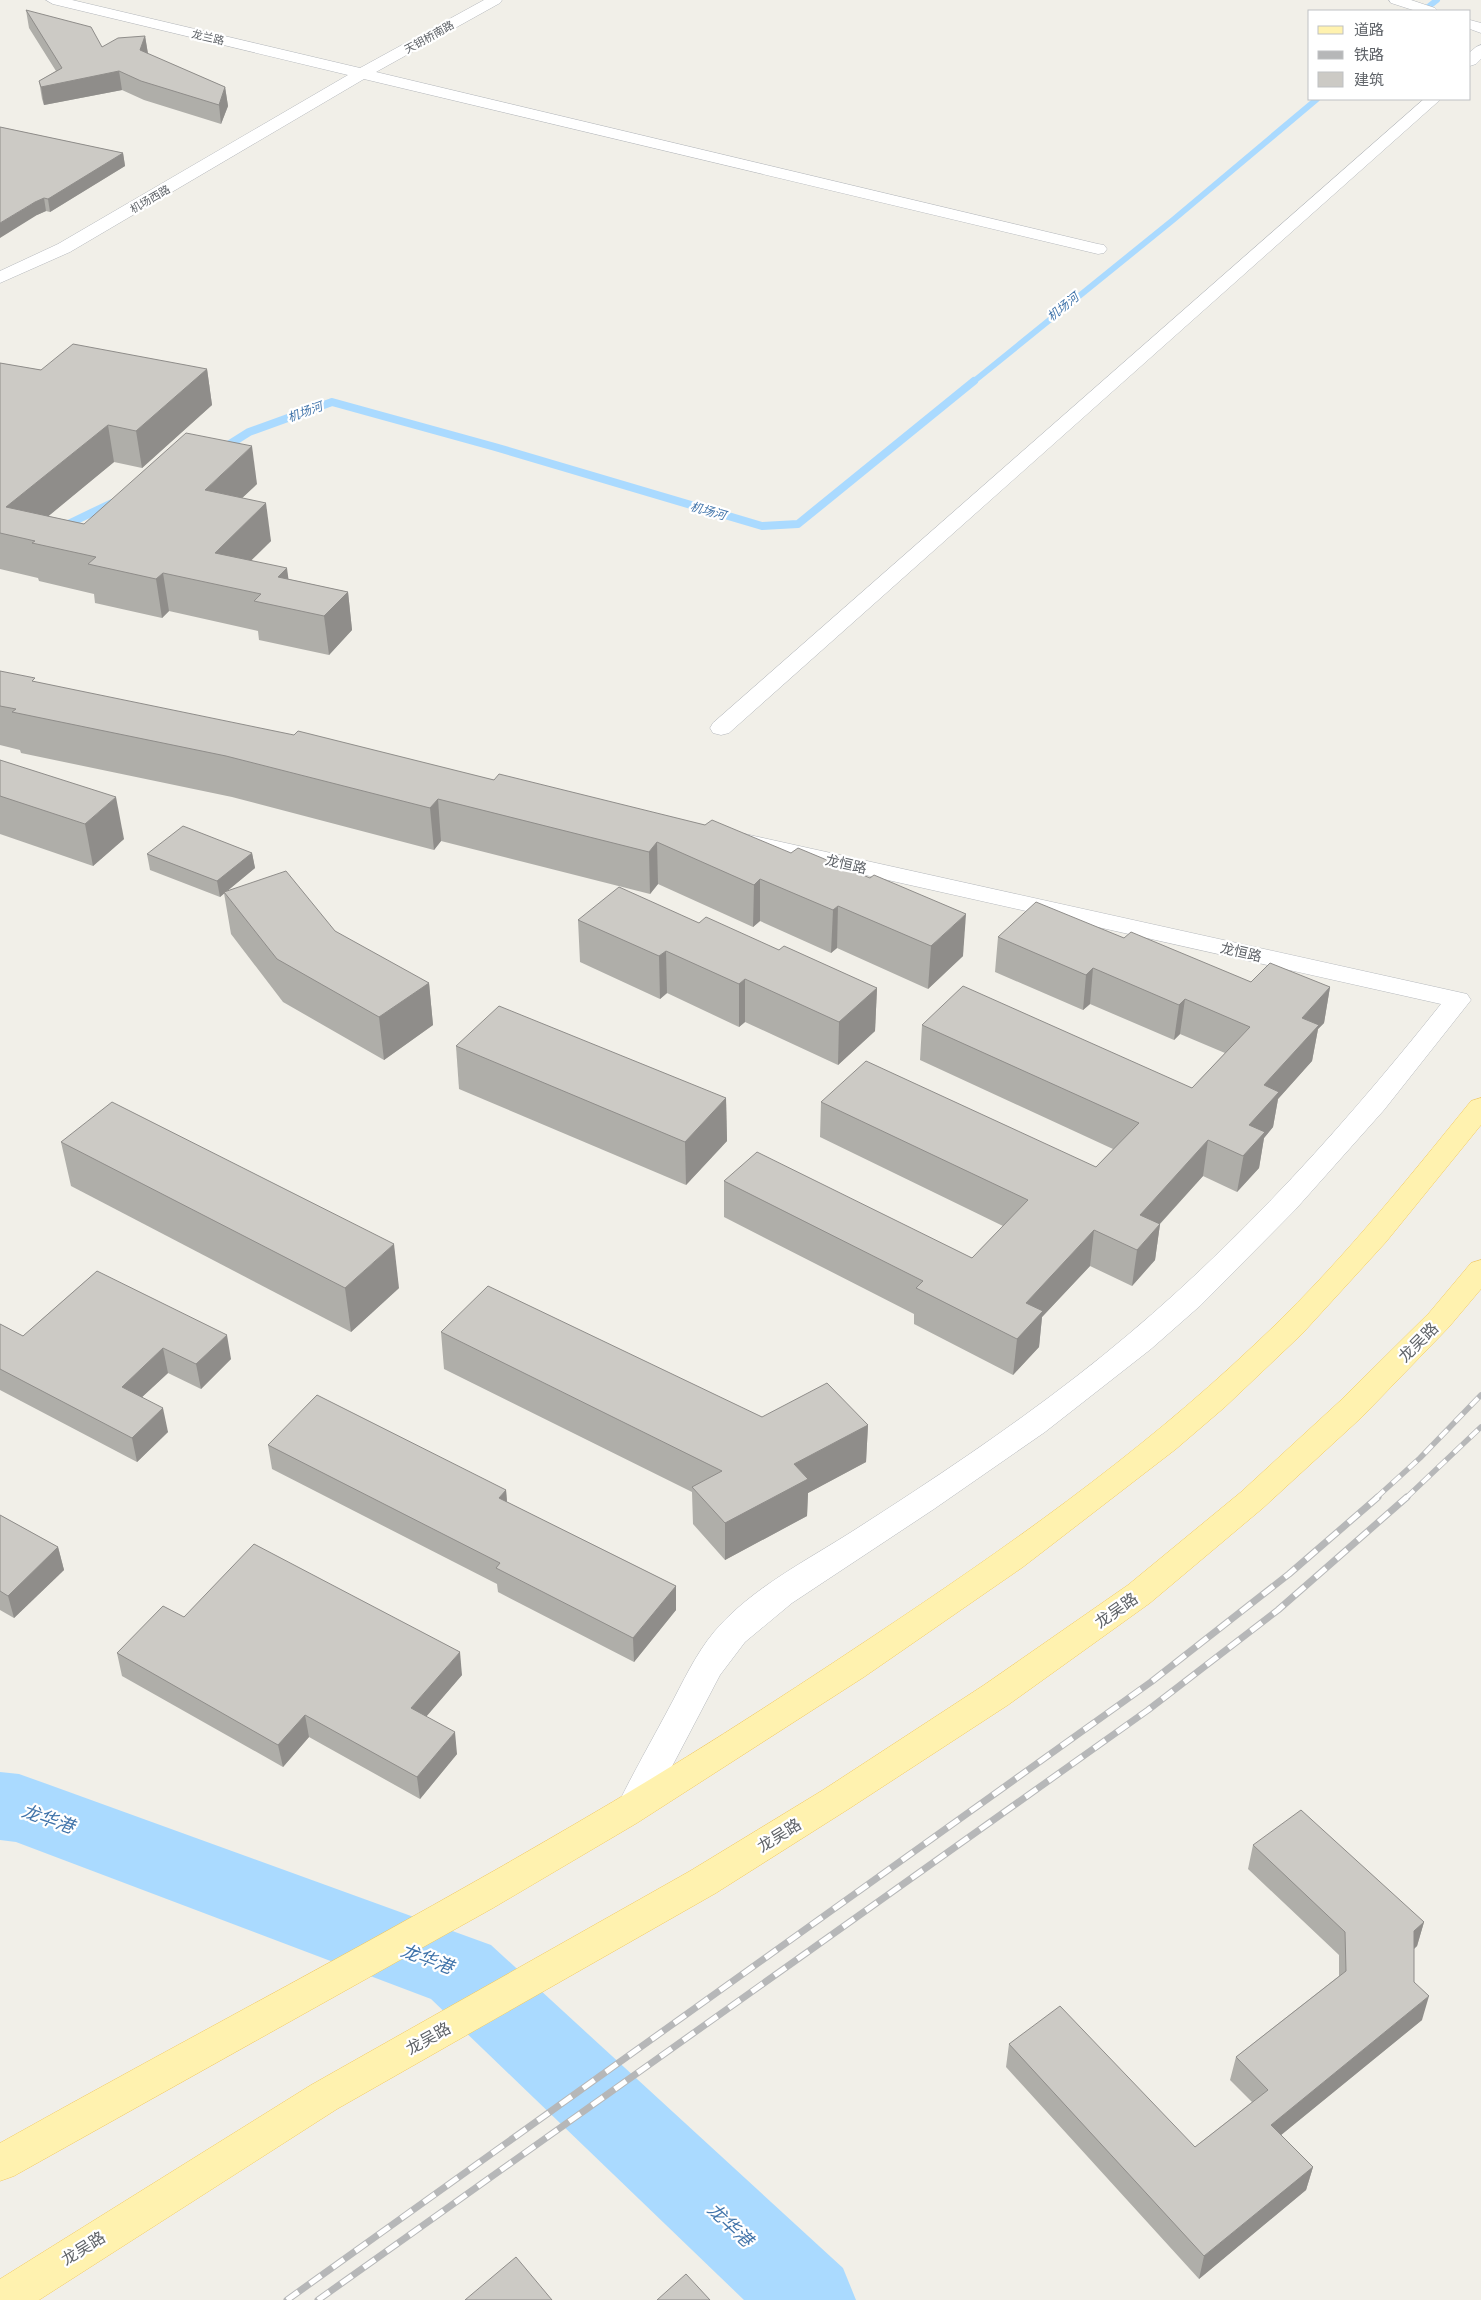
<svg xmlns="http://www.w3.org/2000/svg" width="1481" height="2300" viewBox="0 0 1481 2300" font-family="'Fira Sans Condensed','Noto Sans SC',sans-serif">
<rect width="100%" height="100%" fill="#f1efe8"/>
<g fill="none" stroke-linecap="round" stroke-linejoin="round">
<!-- stream-far1 -->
<g stroke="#aadaff" stroke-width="6">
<polyline points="1423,11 1437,0"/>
<polyline points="973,382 1173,220 1317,99"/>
</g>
<!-- stream -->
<g stroke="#aadaff" stroke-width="8">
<polyline points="222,449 249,432 332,402 495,447 762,526 798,524 974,381"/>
<polyline points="62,527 112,503"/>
</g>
<!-- river -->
<polygon fill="#aadaff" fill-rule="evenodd" points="0,1772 19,1774 47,1784 491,1945 843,2268 856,2300 744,2300 431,1999 16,1842 0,1840"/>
<!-- minor casing -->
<g stroke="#b5b8bc" stroke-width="1">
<g id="minor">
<polygon points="46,0 72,0 360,68 484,0 502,0 500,3 376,72 1098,244 1104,245 1107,249 1104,253 1098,254 364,79 70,252 0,283 0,271 58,244 348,75 53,4"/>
<polygon points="1389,0 1411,0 1435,8 1438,11 1416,11 1391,3"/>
<polygon points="1470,20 1481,23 1481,33 1470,29"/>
<polygon points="1481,45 1481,59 1476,64 1470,66 1470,52 1476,47"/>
<polygon points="1424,99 1441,99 729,733 721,735 713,733 710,728 713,723"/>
<path d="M745,834L1458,992L1467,994L1471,1000L1384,1110L1295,1210L1201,1305L1151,1349L1045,1432L934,1509L792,1603L745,1642L720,1675L646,1816L634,1821L622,1816L617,1806C633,1773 652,1740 669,1708C683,1682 695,1655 714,1632C751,1588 808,1560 856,1529C931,1481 1006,1431 1077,1376C1215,1269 1332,1141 1441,1004L736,846L733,841L736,836Z"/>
</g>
</g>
<!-- primary casing -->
<g stroke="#f2c960" stroke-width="1">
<g id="primary">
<path d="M1481,1098V1125L1386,1242L1302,1334L1225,1407L1176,1449L1023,1567L864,1677L637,1823L493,1908L14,2176L0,2181V2143C191,2036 386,1935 575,1824C675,1766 773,1703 869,1639C1003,1550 1136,1457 1253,1346C1334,1271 1402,1186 1471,1101Z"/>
<polygon points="1481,1260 1481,1289 1449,1327 1362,1417 1263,1508 1150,1603 1008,1705 847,1810 716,1893 337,2109 39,2300 0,2300 0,2279 311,2085 690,1871 823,1790 984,1685 1128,1585 1241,1492 1340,1401 1429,1313 1471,1263"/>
</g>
</g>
<!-- minor -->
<use href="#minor" fill="#fff" fill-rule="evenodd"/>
<!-- primary -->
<use href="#primary" fill="#fff2af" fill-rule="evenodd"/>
<!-- rail-far1 casing -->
<g stroke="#b6b7b8" stroke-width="5.5">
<g id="rail-far1">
<polyline points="1376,1498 1420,1458 1481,1395"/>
<polyline points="1406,1498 1481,1427"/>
</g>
</g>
<!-- rail casing -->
<g stroke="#b6b7b8" stroke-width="7">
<g id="rail">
<polyline points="287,2300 1151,1682 1289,1574 1378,1497"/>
<polyline points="318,2300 1148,1710 1278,1610 1407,1497"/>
</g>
</g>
<!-- rail-far1 -->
<use href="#rail-far1" stroke="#fff" stroke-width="4" stroke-dasharray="11" stroke-linecap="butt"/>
<!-- rail -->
<use href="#rail" stroke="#fff" stroke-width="5" stroke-dasharray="14" stroke-linecap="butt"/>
</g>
<!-- wall -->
<g fill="#afaea9">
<polygon points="26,10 102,47 145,36 148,54 225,87 228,106 221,124 144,100 122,90 44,105 42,99 39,81 56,71 29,28"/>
<polygon points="0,127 123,153 125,166 50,212 46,211 37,215"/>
<polygon points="0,363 41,370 207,369 212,405 142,468 114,462 48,516 84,524 257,484 242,498 271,541 251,560 288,579 348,592 352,630 329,655 259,640 258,631 169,611 162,618 95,603 94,594 39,581 38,578 0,569"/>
<polygon points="0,671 36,682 705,825 963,956 928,989 837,948 831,953 760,921 753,927 658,884 650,894 441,841 434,850 232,797 21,753 20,750 0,745"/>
<polygon points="0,760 124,839 93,866 0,834"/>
<polygon points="252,853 255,868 227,891 429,983 433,1025 384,1060 283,1002 231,934 224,893 220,897 150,870 147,854"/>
<polygon points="578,920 779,950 877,988 875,1031 838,1065 745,1022 739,1027 667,993 660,999 580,962"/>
<polygon points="998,937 1124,938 1251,982 1330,987 1324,1023 1318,1029 1312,1061 1278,1099 1273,1127 1264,1138 1259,1168 1237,1192 1203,1176 1160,1224 1155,1260 1132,1286 1090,1266 1042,1317 1039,1347 1013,1375 914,1324 914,1314 724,1217 724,1181 972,1258 1003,1226 820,1137 821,1102 1096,1167 1113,1149 920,1060 922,1025 1192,1088 1225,1053 1180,1034 1174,1040 1090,1004 1083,1010 995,972"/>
<polygon points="456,1046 726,1098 727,1141 686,1185 459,1089"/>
<polygon points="61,1142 399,1288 351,1332 71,1186"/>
<polygon points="97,1271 231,1359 201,1389 168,1373 142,1397 168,1432 137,1462 0,1390 0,1324 23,1336"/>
<polygon points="441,1332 762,1417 868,1425 866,1462 808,1493 807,1516 725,1560 693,1524 692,1492 444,1369"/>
<polygon points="268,1445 506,1490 507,1502 676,1586 676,1610 634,1662 498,1592 497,1584 272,1469"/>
<polygon points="0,1515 58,1547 64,1570 14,1618 0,1610"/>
<polygon points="184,1617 462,1675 426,1716 457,1754 420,1799 309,1737 283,1767 122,1676 117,1653"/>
<polygon points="1253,1845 1424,1922 1417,1946 1414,1949 1414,1982 1422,2020 1281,2135 1313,2167 1306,2190 1199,2279 1006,2067 1009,2044 1195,2147 1252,2102 1230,2080 1236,2057 1339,1976 1339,1955 1248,1869"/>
</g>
<!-- shaded-wall -->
<g fill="#8f8d8a">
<polygon points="145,36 148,54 140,50"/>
<polygon points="119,71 122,90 44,105 41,87"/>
<polygon points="225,87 228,106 221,124 219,105"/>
<polygon points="123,153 125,166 50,212 48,199"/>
<polygon points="44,198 46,211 37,215 0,238 0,223 35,202"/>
<polygon points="207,369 212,405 142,468 136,431"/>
<polygon points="108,425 114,462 22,538 6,507"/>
<polygon points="252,446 257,484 210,528 205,490"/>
<polygon points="266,503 271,541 225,586 215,553"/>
<polygon points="287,568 292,606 278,577"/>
<polygon points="163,573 169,611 162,618 156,579"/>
<polygon points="348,592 352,630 329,655 324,616"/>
<polygon points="116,797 124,839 93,866 85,824"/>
<polygon points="438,799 441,841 434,850 430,808"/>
<polygon points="657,842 658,884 650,894 649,852"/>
<polygon points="252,853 255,868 220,897 217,881"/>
<polygon points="760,879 760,921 753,927 754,885"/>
<polygon points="838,906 837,948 831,953 833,910"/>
<polygon points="966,914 963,956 928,989 931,946"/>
<polygon points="666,951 667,993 660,999 659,956"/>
<polygon points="1093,968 1090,1004 1083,1010 1086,975"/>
<polygon points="745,979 745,1022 739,1027 739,984"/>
<polygon points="429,983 433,1025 384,1060 379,1017"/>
<polygon points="1330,987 1324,1023 1318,1029 1312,1061 1278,1099 1273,1127 1264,1138 1259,1168 1237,1192 1249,1125 1264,1085 1302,1018"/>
<polygon points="877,988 875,1031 838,1065 839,1022"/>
<polygon points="1185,999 1180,1034 1174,1040 1179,1005"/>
<polygon points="726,1098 727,1141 686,1185 685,1142"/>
<polygon points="1208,1140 1203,1176 1136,1250 1140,1215"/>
<polygon points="1160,1224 1155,1260 1132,1286 1137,1250"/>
<polygon points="1094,1230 1090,1266 1042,1317 1039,1347 1013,1375 1017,1339 1026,1303"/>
<polygon points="394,1244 399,1288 351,1332 345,1288"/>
<polygon points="227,1335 231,1359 201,1389 196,1364"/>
<polygon points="163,1348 168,1373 127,1411 122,1387"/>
<polygon points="163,1408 168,1432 137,1462 132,1438"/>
<polygon points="868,1425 866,1462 808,1493 807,1516 725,1560 725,1523 794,1464"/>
<polygon points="506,1490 508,1514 499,1498"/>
<polygon points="58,1547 64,1570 14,1618 8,1596"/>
<polygon points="676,1586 676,1610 634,1662 633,1638"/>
<polygon points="460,1652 462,1675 414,1731 411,1708"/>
<polygon points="305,1715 309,1737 283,1767 278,1745"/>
<polygon points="455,1732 457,1754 420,1799 417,1777"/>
<polygon points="1424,1922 1417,1946 1407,1955 1414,1931"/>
<polygon points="1429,1996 1422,2020 1265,2148 1271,2125"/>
<polygon points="1313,2167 1306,2190 1199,2279 1204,2256"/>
</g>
<!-- building -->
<g fill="#cccac5" stroke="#8f8d8a">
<polygon points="26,10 91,27 102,47 118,38 145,36 140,50 225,87 219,105 141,81 119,71 41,87 39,81 62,68"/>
<polygon points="0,127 123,153 48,199 44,198 35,202 0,223"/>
<polygon points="73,344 207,369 136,431 108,425 6,507 84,524 186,433 252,446 205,490 266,503 215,553 287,568 278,577 348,592 324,616 254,601 261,594 163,573 156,579 88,564 96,557 32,543 35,541 0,533 0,363 41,370"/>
<polygon points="0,671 35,678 32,681 294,735 298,731 494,780 499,774 705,825 712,820 791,853 798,848 870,878 874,875 966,914 931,946 838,906 833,910 760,879 754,885 657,842 649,852 438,799 430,808 226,756 12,712 16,709 0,706"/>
<polygon points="0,760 116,797 85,824 0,796"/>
<polygon points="183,826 252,853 217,881 147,854"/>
<polygon points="286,871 335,931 429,983 379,1017 277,959 224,892"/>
<polygon points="619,887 699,923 706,917 779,950 784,946 877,988 839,1022 745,979 739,984 666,951 659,956 578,920"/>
<polygon points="1036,902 1124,938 1131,932 1251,982 1270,963 1330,987 1302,1018 1319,1025 1264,1085 1279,1092 1249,1125 1265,1132 1243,1156 1208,1140 1140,1215 1160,1224 1137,1250 1094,1230 1026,1303 1043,1311 1017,1339 916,1288 923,1281 724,1181 757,1152 972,1258 1028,1200 821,1102 866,1061 1096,1167 1139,1123 922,1025 963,986 1192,1088 1250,1027 1185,999 1179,1005 1093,968 1086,975 998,937"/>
<polygon points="499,1006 726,1098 685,1142 456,1046"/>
<polygon points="112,1102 394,1244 345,1288 61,1142"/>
<polygon points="97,1271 227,1335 196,1364 163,1348 122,1387 163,1408 132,1438 0,1369 0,1324 23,1336"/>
<polygon points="488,1286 762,1417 827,1383 868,1425 794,1464 808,1479 725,1523 692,1487 722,1471 441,1332"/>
<polygon points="317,1395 506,1490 499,1498 676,1586 633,1638 496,1568 500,1563 268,1445"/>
<polygon points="0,1515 58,1547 8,1596 0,1591"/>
<polygon points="254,1544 460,1652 411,1708 455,1732 417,1777 305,1715 278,1745 117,1653 163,1606 184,1617"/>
<polygon points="1301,1810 1424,1922 1414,1931 1414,1982 1429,1996 1271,2125 1313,2167 1204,2256 1009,2044 1060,2006 1195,2147 1268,2090 1236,2057 1346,1971 1345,1932 1253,1845"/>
<polygon points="516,2257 552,2300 465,2300"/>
<polygon points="686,2274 710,2300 657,2300"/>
</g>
<g text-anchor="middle" stroke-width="4.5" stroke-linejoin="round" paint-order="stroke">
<!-- far-street labels -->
<g font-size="11" fill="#5f6368" stroke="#fff">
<text transform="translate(208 37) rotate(13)" y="4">龙兰路</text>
<text transform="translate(429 37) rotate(-29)" y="4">天钥桥南路</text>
<text transform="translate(150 199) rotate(-30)" y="4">机场西路</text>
</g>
<!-- far-water labels -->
<g font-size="12" font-style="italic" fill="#4174aa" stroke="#fff">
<text transform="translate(1063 307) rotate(-39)" y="4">机场河</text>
<text transform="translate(305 412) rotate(-20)" y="4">机场河</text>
<text transform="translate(708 511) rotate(16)" y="4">机场河</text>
</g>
<!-- street labels -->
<g font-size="14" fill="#5f6368" stroke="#fff">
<text transform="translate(846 864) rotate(13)" y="5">龙恒路</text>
<text transform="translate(1241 952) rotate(13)" y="5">龙恒路</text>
</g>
<!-- near-street labels -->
<g font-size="16" fill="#5f6368" stroke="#fff">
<text transform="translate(1418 1342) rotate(-45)" y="6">龙吴路</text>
<text transform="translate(1116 1610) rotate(-35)" y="6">龙吴路</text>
<text transform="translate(779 1835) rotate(-32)" y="6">龙吴路</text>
<text transform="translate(428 2038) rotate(-29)" y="6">龙吴路</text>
<text transform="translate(83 2248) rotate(-32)" y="6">龙吴路</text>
</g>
<!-- near-water labels -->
<g font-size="18" font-style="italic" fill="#4174aa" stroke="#fff">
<text transform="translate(48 1819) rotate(19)" y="6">龙华港</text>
<text transform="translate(427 1959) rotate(20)" y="6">龙华港</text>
<text transform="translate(730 2225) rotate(43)" y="6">龙华港</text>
</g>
</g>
<!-- legend -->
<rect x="1308" y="10" width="162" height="90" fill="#ffffff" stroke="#bfc1c3"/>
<rect x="1318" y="26" width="25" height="8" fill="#fff2af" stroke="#bfc1c3"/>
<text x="1354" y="35" font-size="15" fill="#5f6368">道路</text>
<rect x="1318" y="51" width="25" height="8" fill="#b6b7b8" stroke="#bfc1c3"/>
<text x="1354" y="60" font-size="15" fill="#5f6368">铁路</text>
<rect x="1318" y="72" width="25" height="15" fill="#cccac5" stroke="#bfc1c3"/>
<text x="1354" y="85" font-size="15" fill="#5f6368">建筑</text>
</svg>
